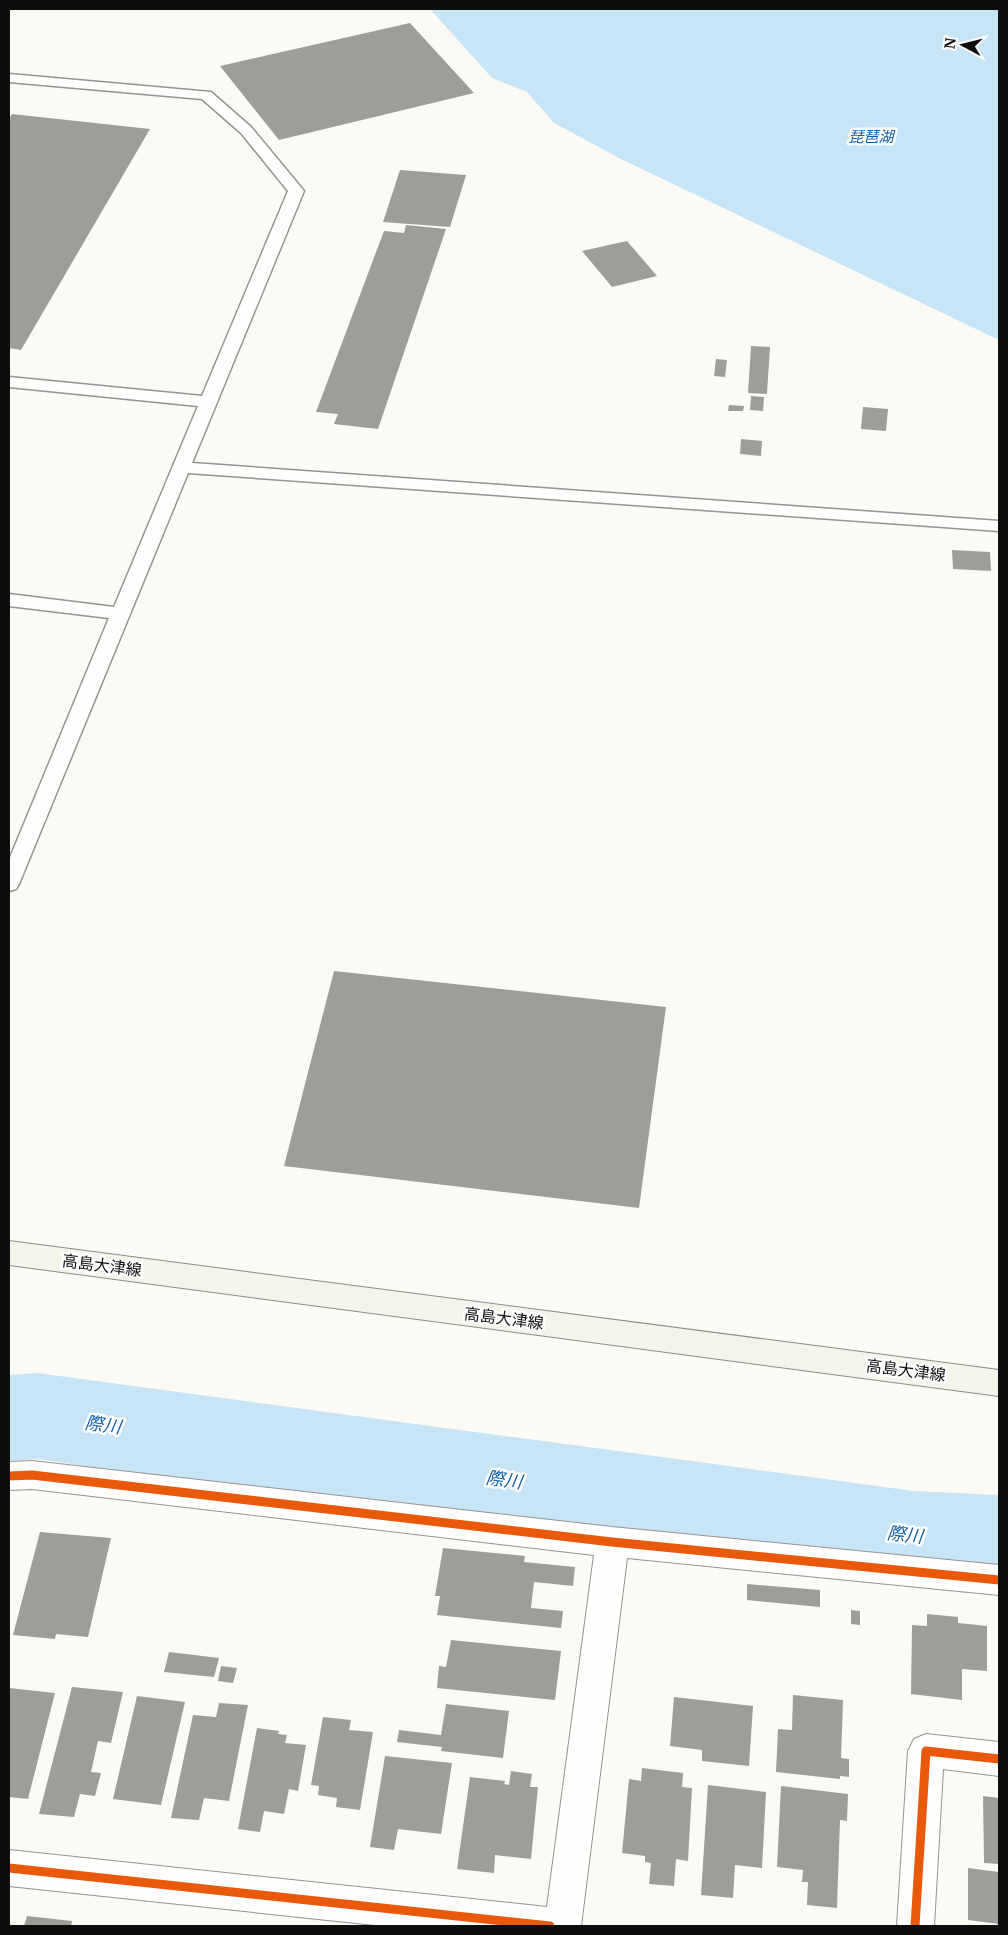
<svg xmlns="http://www.w3.org/2000/svg" width="1008" height="1935" viewBox="0 0 1008 1935" font-family="Merriweather,'Noto Sans JP',serif">
<rect width="100%" height="100%" fill="#fcfaf4"/>
<!-- water -->
<polygon fill="#c8e4f7" points="430,9 999,9 999,340 621,159 554,123 527,92 492,78"/>
<g fill="none" stroke-linecap="round" stroke-linejoin="round">
<!-- river -->
<polygon fill="#c8e4f7" fill-rule="evenodd" points="37,1373 914,1491 999,1495 999,1587 914,1583 37,1459 9,1461 9,1375"/>
</g>
<!-- building -->
<g fill="#9f9d99">
<polygon points="410,23 474,93 279,140 220,66"/>
<polygon points="12,114 150,129 21,350 9,348 9,119"/>
<polygon points="400,170 466,175 450,227 383,222"/>
<polygon points="406,225 446,229 378,429 334,424 338,414 316,412 384,231 404,233"/>
<polygon points="627,241 657,276 612,287 582,251"/>
<polygon points="751,346 770,347 767,394 748,393"/>
<polygon points="716,359 727,360 725,377 714,376"/>
<polygon points="751,396 764,397 763,411 750,410"/>
<polygon points="729,405 744,406 743,411 728,411"/>
<polygon points="863,407 888,409 886,431 861,429"/>
<polygon points="741,439 762,441 761,456 740,454"/>
<polygon points="952,550 990,552 991,571 953,569"/>
<polygon points="334,971 666,1007 639,1208 284,1166"/>
<polygon points="40,1532 111,1538 88,1637 56,1634 55,1639 13,1635"/>
<polygon points="443,1548 525,1556 524,1562 575,1567 573,1586 534,1582 531,1608 563,1611 561,1628 437,1615 440,1596 435,1596"/>
<polygon points="747,1584 820,1590 820,1607 747,1600"/>
<polygon points="851,1610 860,1611 860,1625 851,1624"/>
<polygon points="927,1614 958,1617 958,1623 987,1626 987,1671 962,1669 962,1700 911,1694 912,1625 927,1626"/>
<polygon points="451,1640 561,1651 555,1700 437,1688 439,1666 446,1667"/>
<polygon points="169,1652 219,1658 214,1677 164,1672"/>
<polygon points="221,1666 237,1668 233,1683 218,1681"/>
<polygon points="72,1687 123,1692 111,1743 98,1741 91,1772 101,1773 95,1796 80,1794 74,1817 39,1814"/>
<polygon points="9,1688 55,1693 28,1799 9,1797"/>
<polygon points="793,1695 843,1700 841,1758 849,1759 849,1777 840,1776 840,1779 776,1772 778,1729 792,1730"/>
<polygon points="137,1696 185,1702 161,1805 113,1799"/>
<polygon points="674,1697 753,1706 749,1766 702,1761 702,1750 670,1746"/>
<polygon points="219,1703 248,1705 229,1801 204,1798 199,1820 171,1818 193,1715 216,1717"/>
<polygon points="446,1704 509,1711 503,1758 441,1751 442,1747 397,1742 399,1730 441,1735"/>
<polygon points="323,1717 351,1720 349,1730 373,1732 360,1810 336,1807 337,1798 318,1795 319,1786 311,1785"/>
<polygon points="257,1728 279,1731 278,1734 287,1735 285,1743 306,1745 298,1791 289,1789 284,1814 264,1811 260,1832 238,1829"/>
<polygon points="385,1756 452,1763 441,1834 398,1829 394,1850 370,1847"/>
<polygon points="642,1768 683,1773 682,1787 692,1788 688,1861 676,1859 674,1886 649,1884 651,1863 645,1862 645,1856 622,1853 629,1779 641,1781"/>
<polygon points="511,1771 532,1774 530,1787 538,1787 531,1859 495,1855 494,1873 457,1869 470,1777 505,1781 504,1784 509,1785"/>
<polygon points="708,1785 766,1792 762,1868 735,1865 733,1898 701,1895"/>
<polygon points="781,1786 848,1794 847,1821 840,1820 837,1908 807,1905 808,1882 802,1882 803,1870 777,1867"/>
<polygon points="983,1796 999,1798 999,1864 984,1863"/>
<polygon points="968,1868 999,1872 999,1924 968,1920"/>
<polygon points="27,1916 72,1921 71,1926 24,1926"/>
</g>
<g fill="none" stroke-linecap="round" stroke-linejoin="round">
<!-- lane casing -->
<g stroke="#959492" stroke-width="3">
<polygon id="lane" points="9,74 211,92 251,127 304,191 192,463 999,521 999,531 188,473 19,884 16,889 9,891 9,860 109,618 9,606 9,594 114,607 198,406 9,387 9,377 202,396 288,191 241,133 202,99 9,82"/>
</g>
<!-- street casing -->
<g stroke="#959492" stroke-width="2">
<g id="street">
<polygon points="32,1461 612,1527 999,1565 999,1595 627,1558 581,1926 384,1926 9,1886 9,1850 547,1907 594,1555 32,1489 9,1490 9,1462"/>
<polygon points="926,1734 999,1742 999,1776 943,1769 934,1926 897,1926 908,1751 914,1739"/>
</g>
</g>
<!-- secondary casing -->
<g stroke="#8c8b88" stroke-width="2">
<polygon id="secondary" points="9,1241 999,1370 999,1396 9,1265"/>
</g>
<!-- lane -->
<use href="#lane" fill="#fffefd" fill-rule="evenodd"/>
<!-- street -->
<use href="#street" fill="#fffefd" fill-rule="evenodd"/>
<!-- secondary -->
<use href="#secondary" fill="#f5f4ea" fill-rule="evenodd"/>
<!-- cycleway casing -->
<g stroke="#fff" stroke-width="12">
<g id="cycleway">
<polyline points="9,1476 32,1475 612,1542 999,1580"/>
<polyline points="9,1868 550,1926"/>
<polyline points="915,1926 926,1751 999,1759"/>
</g>
</g>
<!-- cycleway -->
<use href="#cycleway" stroke="#e8590c" stroke-width="9"/>
</g>
<g text-anchor="middle" stroke-width="5" stroke-linejoin="round" paint-order="stroke">
<!-- far-water labels -->
<g font-size="15" font-style="italic" fill="#125ea6" stroke="#fff">
<text x="871" y="142">琵琶湖</text>
</g>
<!-- street labels -->
<g font-size="16" fill="#0e0e0e" stroke="#fff">
<text transform="translate(102 1265) rotate(7)" y="6">高島大津線</text>
<text transform="translate(504 1318) rotate(7)" y="6">高島大津線</text>
<text transform="translate(906 1370) rotate(7)" y="6">高島大津線</text>
</g>
<!-- water labels -->
<g font-size="18" font-style="italic" fill="#125ea6" stroke="#fff">
<text transform="translate(103 1425) rotate(8)" y="6">際川</text>
<text transform="translate(504 1480) rotate(8)" y="6">際川</text>
<text transform="translate(905 1535) rotate(6)" y="6">際川</text>
</g>
</g>
<!-- border -->
<rect width="1008" height="1935" fill="none" stroke="#0e0e0e" stroke-width="20"/>
<!-- north arrow -->
<g transform="translate(963 45) rotate(277)" stroke="#ffffff" stroke-width="4" paint-order="stroke">
<path d="M0-4L9 19L0 12L-9 19Z" fill="#0e0e0e"/>
<text y="-8" font-size="14" font-weight="bold" text-anchor="middle" fill="#0e0e0e">N</text>
</g>
</svg>
